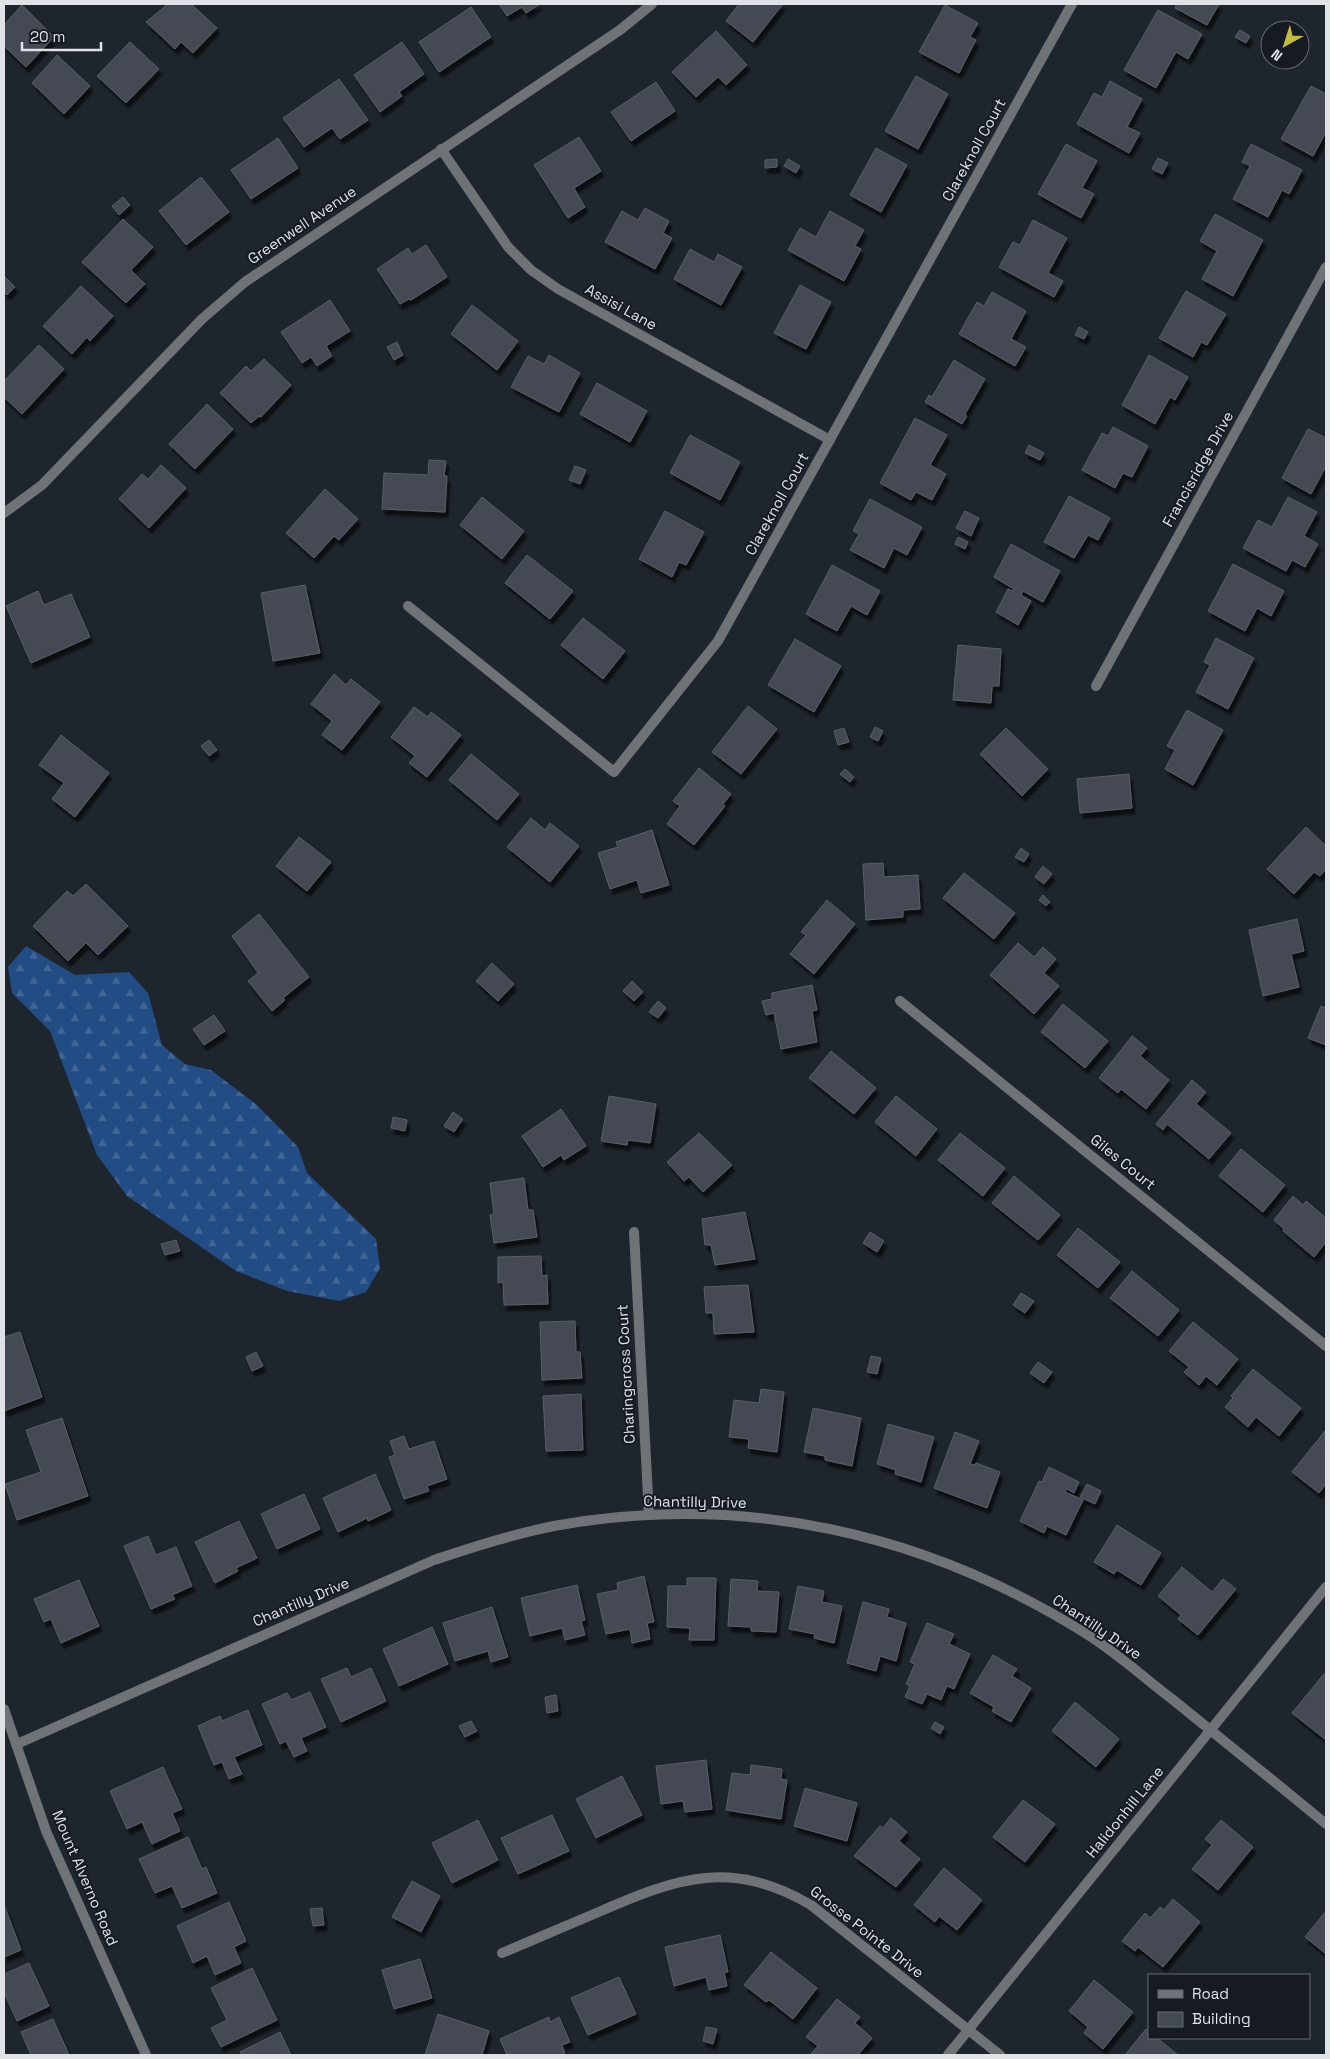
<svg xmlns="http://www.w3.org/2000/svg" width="1330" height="2059" viewBox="0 0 1330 2059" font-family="'Space Grotesk',sans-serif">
<defs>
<pattern id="forest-firs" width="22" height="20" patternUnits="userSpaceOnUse" patternTransform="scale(1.25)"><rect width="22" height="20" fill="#214d84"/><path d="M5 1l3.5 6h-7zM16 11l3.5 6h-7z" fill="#416695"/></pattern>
<filter id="shadow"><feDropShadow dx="3" dy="5.5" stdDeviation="1" flood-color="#0009"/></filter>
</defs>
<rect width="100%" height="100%" fill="#1f252c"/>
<!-- forest -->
<polygon fill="url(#forest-firs)" points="26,946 75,975 129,972 148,993 162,1045 185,1064 211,1070 257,1105 298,1147 307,1173 376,1239 380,1268 366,1292 339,1301 287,1291 236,1271 127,1196 97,1155 50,1031 12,993 8,967"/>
<!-- building -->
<g fill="#444a53" stroke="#585f68" filter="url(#shadow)">
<polygon points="168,4 191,4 217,28 193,53 181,42 175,49 146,22"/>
<polygon points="499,4 540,4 526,13 522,7 507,16"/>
<polygon points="739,4 783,4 753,42 726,21"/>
<polygon points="1177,4 1219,4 1207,25 1175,8"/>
<polygon points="22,5 54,37 26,67 4,46 4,25"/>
<polygon points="945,5 978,23 970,37 976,40 959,73 919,52"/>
<polygon points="471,7 491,37 439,72 419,42"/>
<polygon points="1158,10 1202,34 1188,59 1176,52 1156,88 1124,70"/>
<polygon points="1240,30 1250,36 1246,43 1235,37"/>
<polygon points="716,31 747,65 726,85 718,77 696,97 672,72"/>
<polygon points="130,42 159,69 126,103 97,76"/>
<polygon points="402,42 424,74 399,92 402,96 380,112 354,75"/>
<polygon points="57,55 90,86 64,114 32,83"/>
<polygon points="916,76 948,94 918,149 885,131"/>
<polygon points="339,79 368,120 340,139 332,128 304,147 283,118"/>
<polygon points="1110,81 1142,99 1127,127 1140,133 1129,153 1077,124 1094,93 1102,97"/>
<polygon points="656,82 675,111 631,141 611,112"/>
<polygon points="1311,86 1326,94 1326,132 1313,156 1281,139"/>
<polygon points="579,137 601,171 574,188 585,207 568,218 534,165"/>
<polygon points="278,138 298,168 251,199 231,170"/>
<polygon points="1066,144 1097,161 1082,188 1094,194 1081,218 1038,194"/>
<polygon points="1251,144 1302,170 1289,194 1282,190 1268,217 1233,199 1250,166 1242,162"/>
<polygon points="876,148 907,165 881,212 850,195"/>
<polygon points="1158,158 1168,163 1162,174 1152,169"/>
<polygon points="777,159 777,167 765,168 765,160"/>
<polygon points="788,159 800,166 796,173 784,166"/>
<polygon points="201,177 229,212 186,245 159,211"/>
<polygon points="123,197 130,205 119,215 112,206"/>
<polygon points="645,208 669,221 663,233 672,238 655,269 605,242 622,211 638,220"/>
<polygon points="830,211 864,230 855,246 861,249 844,281 788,250 800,228 816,237"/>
<polygon points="1215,214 1263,240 1233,296 1202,279 1217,251 1200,241"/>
<polygon points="123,219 153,247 131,270 145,284 126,303 82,262"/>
<polygon points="1033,220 1067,238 1048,273 1063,281 1054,297 999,267 1013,242 1020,245"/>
<polygon points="426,245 447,277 411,300 409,299 400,304 377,269 408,248 412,254"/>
<polygon points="690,249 714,262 718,254 742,267 721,305 674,279"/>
<polygon points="4,276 15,287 7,295 4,292"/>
<polygon points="800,285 831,302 806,349 774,333"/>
<polygon points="81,286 113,316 90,341 87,337 72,354 43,326"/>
<polygon points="1186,291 1226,314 1207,345 1201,342 1193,357 1159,338"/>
<polygon points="992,292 1026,311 1011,339 1026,347 1015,366 959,334 977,302 984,306"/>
<polygon points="330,300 350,331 326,346 332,356 317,366 311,357 302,363 281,332"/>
<polygon points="472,305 518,341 497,370 451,334"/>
<polygon points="1079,327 1088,332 1084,339 1075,335"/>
<polygon points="397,342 403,355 394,360 387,347"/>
<polygon points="39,345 64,369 22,414 4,397 4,381"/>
<polygon points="549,355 580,373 559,412 511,387 528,356 544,364"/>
<polygon points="1149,355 1188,377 1175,400 1170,397 1155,424 1122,405"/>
<polygon points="264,359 291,385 261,417 259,416 251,423 220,393 246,366 251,371"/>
<polygon points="954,360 985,379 965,414 967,416 962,424 925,402 929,395 932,397"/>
<polygon points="597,383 647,411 630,442 580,414"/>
<polygon points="207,404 233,429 195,469 169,444"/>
<polygon points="915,418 947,435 930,465 946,474 932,500 916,492 911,500 880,483"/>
<polygon points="1113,427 1148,446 1132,477 1123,473 1115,488 1082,470 1102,433 1108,436"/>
<polygon points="1308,429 1326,438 1326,466 1311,494 1282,478"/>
<polygon points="690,435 740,462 720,500 670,473"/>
<polygon points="1029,445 1044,453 1040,460 1025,453"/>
<polygon points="429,460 446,461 444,476 447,476 445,512 382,509 384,473 428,475"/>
<polygon points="161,465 186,488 149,528 119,499 142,474 148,479"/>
<polygon points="575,466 586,470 580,484 569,480"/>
<polygon points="325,489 358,519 339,540 334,536 314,558 286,533"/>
<polygon points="1069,496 1110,518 1098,540 1088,535 1074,558 1044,542"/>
<polygon points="482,497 524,531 502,559 460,525"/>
<polygon points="1288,497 1317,512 1304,536 1318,544 1305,567 1292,560 1286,571 1243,548 1258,520 1272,527"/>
<polygon points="870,499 922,527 907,555 894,548 884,568 850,550 859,534 853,531"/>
<polygon points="665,511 704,532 686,565 679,562 672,577 639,559"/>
<polygon points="965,511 979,518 971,536 956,528"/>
<polygon points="958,537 968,542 965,549 955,544"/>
<polygon points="1011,544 1060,571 1043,602 1023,591 1021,595 1031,601 1018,625 996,612 1008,589 1013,591 1014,589 994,577"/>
<polygon points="527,555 573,591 550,619 505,583"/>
<polygon points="1233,564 1284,591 1271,616 1257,608 1245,631 1208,611"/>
<polygon points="832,565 880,591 867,615 851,606 837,631 806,614"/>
<polygon points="305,585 320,653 273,661 261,593"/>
<polygon points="38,591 44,605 71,594 90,637 31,663 6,606"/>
<polygon points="583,618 625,651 603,679 561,645"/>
<polygon points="1216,638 1254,658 1228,709 1196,692 1210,665 1204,662"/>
<polygon points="795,639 841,666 814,712 768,685"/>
<polygon points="958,645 1001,649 999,686 992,686 991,703 953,700"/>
<polygon points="334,674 346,685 351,679 380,702 342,750 322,735 332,721 311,704"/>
<polygon points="748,706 777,729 741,774 712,752"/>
<polygon points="414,707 428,717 431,712 461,735 427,777 409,763 415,756 391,737"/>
<polygon points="1187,710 1223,730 1193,785 1165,769 1175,750 1167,746"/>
<polygon points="875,727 883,731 878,741 870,737"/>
<polygon points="844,728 849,742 838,745 834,731"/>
<polygon points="1006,728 1048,769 1022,796 980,754"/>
<polygon points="61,735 109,773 75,817 52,799 64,783 39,765"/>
<polygon points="209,740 217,750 209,756 201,746"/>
<polygon points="471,754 519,794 497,820 449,780"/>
<polygon points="699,768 731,794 723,804 725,806 694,845 667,824 680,806 673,801"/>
<polygon points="845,769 854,777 850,782 840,774"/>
<polygon points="1129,774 1132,808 1080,813 1077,779"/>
<polygon points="531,818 545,830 550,823 579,846 550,882 507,847"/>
<polygon points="1306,827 1326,846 1326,869 1320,876 1314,872 1294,894 1267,869"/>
<polygon points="652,830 669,885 641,893 637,880 610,889 598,853 618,847 616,842"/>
<polygon points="299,837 331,862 307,891 276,866"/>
<polygon points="1021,848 1029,854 1024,862 1015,857"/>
<polygon points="883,863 884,877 918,875 920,909 903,910 903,917 866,920 863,864"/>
<polygon points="1043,866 1052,874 1044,884 1035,877"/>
<polygon points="964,873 1015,913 994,939 943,898"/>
<polygon points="86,884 128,926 98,955 86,943 68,961 33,926 67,891 73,896"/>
<polygon points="1043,895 1050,902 1046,906 1039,900"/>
<polygon points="827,900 855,924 814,974 790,954 806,935 801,932"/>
<polygon points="259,914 309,977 283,998 285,1000 272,1011 248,981 258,973 232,936"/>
<polygon points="1297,919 1304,951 1291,954 1299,987 1263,996 1249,930"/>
<polygon points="1018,943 1034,957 1043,947 1056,959 1044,973 1059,986 1034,1014 990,975"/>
<polygon points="492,963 514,984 498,1001 476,981"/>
<polygon points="632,981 643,992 634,1001 623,991"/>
<polygon points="812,985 817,1010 812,1011 817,1042 781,1049 774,1013 766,1015 762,1001 772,999 772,993"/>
<polygon points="658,1001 666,1008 658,1018 649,1012"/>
<polygon points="1063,1004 1108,1041 1085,1068 1041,1032"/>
<polygon points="1321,1006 1326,1008 1326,1045 1308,1038"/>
<polygon points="214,1015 225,1031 204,1045 193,1029"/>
<polygon points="1132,1036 1147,1048 1140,1056 1169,1080 1146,1109 1121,1089 1118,1093 1099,1078"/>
<polygon points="831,1051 876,1088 854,1114 809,1078"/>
<polygon points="1192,1080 1206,1092 1196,1104 1231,1133 1209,1159 1167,1124 1163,1130 1156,1124"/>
<polygon points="609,1096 656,1104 650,1143 628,1140 627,1145 601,1141"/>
<polygon points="896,1096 937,1129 916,1156 875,1122"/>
<polygon points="561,1109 586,1146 564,1160 561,1155 543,1167 522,1136"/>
<polygon points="453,1112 463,1119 454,1132 444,1126"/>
<polygon points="393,1117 407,1120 405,1131 391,1128"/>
<polygon points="699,1133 732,1165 703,1192 689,1177 684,1181 667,1162"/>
<polygon points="960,1133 1005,1168 983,1196 938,1160"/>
<polygon points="1241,1149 1285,1185 1263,1212 1219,1176"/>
<polygon points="1014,1176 1060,1215 1038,1240 992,1203"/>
<polygon points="524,1178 528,1210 533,1210 537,1237 494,1243 490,1215 494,1214 490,1183"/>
<polygon points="1293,1196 1303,1205 1306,1201 1326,1218 1326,1242 1314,1257 1283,1231 1284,1229 1274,1220"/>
<polygon points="745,1212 755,1259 715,1265 711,1245 705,1245 702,1219"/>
<polygon points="1078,1228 1120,1262 1098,1288 1057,1255"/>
<polygon points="870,1232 884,1241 877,1252 863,1243"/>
<polygon points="176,1240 180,1251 165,1255 161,1244"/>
<polygon points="541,1256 542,1276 547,1275 548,1304 504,1305 503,1282 498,1283 498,1257"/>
<polygon points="1132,1271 1179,1310 1158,1336 1110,1298"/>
<polygon points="748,1285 754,1332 714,1334 713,1313 706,1313 704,1287"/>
<polygon points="1021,1293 1034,1301 1025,1313 1013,1305"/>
<polygon points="575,1321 576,1352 580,1352 582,1378 542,1380 540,1322"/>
<polygon points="1193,1322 1238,1359 1217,1385 1206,1376 1199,1385 1184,1372 1189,1367 1169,1351"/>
<polygon points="20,1332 42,1397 4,1411 4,1337"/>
<polygon points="256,1352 263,1366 252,1371 246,1357"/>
<polygon points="871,1356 881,1358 877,1374 867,1372"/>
<polygon points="1038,1362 1052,1372 1044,1383 1030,1373"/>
<polygon points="1253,1369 1301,1408 1279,1436 1256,1417 1248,1427 1225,1407 1233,1398 1231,1396"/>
<polygon points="761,1389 784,1392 777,1452 748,1448 749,1439 729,1437 734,1400 759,1403"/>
<polygon points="581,1394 583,1450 546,1451 543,1396"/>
<polygon points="813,1408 861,1418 852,1466 825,1460 825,1456 804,1452"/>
<polygon points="62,1418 88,1496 17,1520 5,1484 41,1472 26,1430"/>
<polygon points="888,1424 934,1437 921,1482 895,1474 896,1470 877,1464"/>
<polygon points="1325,1431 1326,1484 1319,1493 1292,1472"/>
<polygon points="955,1432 979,1441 970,1464 975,1465 976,1463 1000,1472 987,1508 934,1488"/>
<polygon points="404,1436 409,1449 434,1441 447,1479 427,1486 429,1491 404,1499 389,1457 395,1455 390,1441"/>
<polygon points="1049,1467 1079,1482 1074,1493 1067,1489 1065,1492 1083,1500 1066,1535 1047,1526 1044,1533 1020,1521 1039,1481 1042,1482"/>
<polygon points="375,1474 391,1510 368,1521 367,1518 338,1532 323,1498"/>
<polygon points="1087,1484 1101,1491 1095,1504 1080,1497"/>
<polygon points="304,1494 320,1529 277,1549 261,1514"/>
<polygon points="239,1521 257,1558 236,1568 238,1571 215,1583 195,1542"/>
<polygon points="1117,1525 1161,1553 1141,1585 1117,1570 1114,1574 1094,1562"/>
<polygon points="148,1536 156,1555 176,1547 192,1586 172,1595 175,1599 151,1609 124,1546"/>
<polygon points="1182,1567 1212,1592 1223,1579 1236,1589 1198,1635 1178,1619 1181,1615 1158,1596"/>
<polygon points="644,1576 654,1622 647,1623 650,1639 632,1643 630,1629 606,1634 597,1594 618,1590 617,1583"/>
<polygon points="687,1578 716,1578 714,1640 689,1640 690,1628 667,1627 668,1586 687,1586"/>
<polygon points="731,1579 758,1581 757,1591 779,1592 776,1632 751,1631 751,1627 728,1626"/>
<polygon points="79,1580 99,1626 61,1643 51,1619 44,1622 34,1599"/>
<polygon points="577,1585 585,1620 581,1621 585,1635 565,1640 562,1628 530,1636 521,1598"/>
<polygon points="798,1586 824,1591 822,1602 842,1606 834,1643 814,1638 815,1634 789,1629"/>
<polygon points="863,1602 889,1609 887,1617 906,1623 896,1661 880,1656 876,1671 847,1663"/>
<polygon points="492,1607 508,1657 491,1662 488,1651 455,1661 443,1623"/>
<polygon points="927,1623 954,1634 949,1644 970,1654 954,1689 947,1686 941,1700 927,1694 922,1704 905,1697 910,1686 906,1684 915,1664 910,1662"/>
<polygon points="432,1627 448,1664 399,1686 383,1649"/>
<polygon points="993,1655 1017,1669 1012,1676 1031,1688 1011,1722 992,1711 994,1707 970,1693"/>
<polygon points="347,1668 351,1677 371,1668 386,1701 341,1722 321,1679"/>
<polygon points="1324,1674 1326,1676 1326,1740 1292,1713"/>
<polygon points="310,1692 326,1727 301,1738 307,1751 294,1757 286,1741 280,1744 262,1704 287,1693 291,1700"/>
<polygon points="556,1695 558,1711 547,1713 545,1697"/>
<polygon points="1075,1702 1119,1739 1096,1767 1052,1731"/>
<polygon points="248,1710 262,1745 234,1757 242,1774 229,1779 222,1762 214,1765 198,1726 220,1716 222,1721"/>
<polygon points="471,1721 477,1731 465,1737 459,1726"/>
<polygon points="935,1722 944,1727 940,1734 931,1728"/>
<polygon points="706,1760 712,1809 685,1812 683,1801 661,1804 656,1766"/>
<polygon points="751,1765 782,1769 781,1779 787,1780 781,1819 726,1810 732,1773 750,1775"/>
<polygon points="163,1767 182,1809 172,1813 180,1831 152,1844 142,1822 127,1829 110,1791"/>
<polygon points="622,1776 642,1815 596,1838 576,1799"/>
<polygon points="805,1788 857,1803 847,1841 794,1826"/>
<polygon points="1023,1800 1055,1824 1025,1862 993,1837"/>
<polygon points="552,1815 569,1851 518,1874 501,1838"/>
<polygon points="891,1818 907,1832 899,1841 920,1859 896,1887 854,1856 880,1826 883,1828"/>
<polygon points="478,1820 498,1860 452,1883 432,1843"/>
<polygon points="1221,1820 1253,1847 1218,1890 1192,1869 1212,1845 1205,1839"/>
<polygon points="188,1837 202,1869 206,1867 217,1893 182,1908 172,1886 155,1893 139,1859"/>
<polygon points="944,1868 982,1900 957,1930 939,1916 935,1922 914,1905"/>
<polygon points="412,1881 440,1896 421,1932 392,1917"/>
<polygon points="1173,1899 1200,1922 1163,1967 1138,1947 1135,1951 1122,1941 1145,1913 1150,1918 1160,1907 1164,1910"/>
<polygon points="229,1902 246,1941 234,1947 241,1963 215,1975 207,1956 193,1963 177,1926"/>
<polygon points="4,1905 21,1950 4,1957"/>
<polygon points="322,1908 324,1925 313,1926 310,1909"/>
<polygon points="1326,1911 1326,1954 1305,1937"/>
<polygon points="720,1935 728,1972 724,1972 727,1986 709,1990 706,1977 674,1986 665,1947"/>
<polygon points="771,1952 817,1988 793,2019 769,2000 766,2002 744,1985"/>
<polygon points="420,1959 432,1998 394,2009 382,1970"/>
<polygon points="29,1963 49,2006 17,2021 4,1992 4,1974"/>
<polygon points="252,1968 277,2020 221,2047 211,2028 227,2020 211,1988"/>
<polygon points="619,1977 636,2014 588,2035 571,1998"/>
<polygon points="1094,1980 1133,2012 1103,2049 1084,2033 1088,2027 1069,2011"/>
<polygon points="837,1999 860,2017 855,2023 872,2038 858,2055 810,2055 818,2046 806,2037"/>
<polygon points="438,2014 489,2031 482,2055 425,2055"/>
<polygon points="549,2017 550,2022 559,2017 570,2042 562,2045 565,2053 559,2055 507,2055 500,2039"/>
<polygon points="53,2019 69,2055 31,2055 21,2032"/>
<polygon points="706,2027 717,2029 713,2044 703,2041"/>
<polygon points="1146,2029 1149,2031 1149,2038 1157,2038 1178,2055 1125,2055"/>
<polygon points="280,2032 291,2055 241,2055 240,2052"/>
</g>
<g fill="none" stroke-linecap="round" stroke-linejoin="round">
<!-- minor -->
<g stroke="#6f7277" stroke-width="10">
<polyline points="441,149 508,247 531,270 558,289 830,440"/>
<polyline points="4,513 42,485 202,319 245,282 620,30 652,4"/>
<polyline points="408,606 614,772 718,641 1072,4"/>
<polyline points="1096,686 1326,267"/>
<polyline points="900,1001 1326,1346"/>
<polyline points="634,1232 649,1515"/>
<path d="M17,1744L434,1560C474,1547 513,1534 554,1526C742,1492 923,1532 1085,1633C1116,1652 1143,1677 1172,1699C1224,1741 1275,1782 1326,1824"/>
<path d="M502,1953C535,1939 568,1925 601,1911C679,1877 732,1859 811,1905L1000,2055"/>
<polyline points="948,2055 1326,1587"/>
</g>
<!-- tertiary -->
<polyline stroke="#6f7277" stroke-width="10" points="4,1709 46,1831 146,2055"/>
</g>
<g text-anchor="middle" stroke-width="4" stroke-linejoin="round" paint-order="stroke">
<!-- street labels -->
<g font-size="15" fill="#dfe3e8" stroke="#161b23">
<text transform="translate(974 150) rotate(-61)" y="5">Clareknoll Court</text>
<text transform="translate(302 225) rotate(-34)" y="5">Greenwell Avenue</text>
<text transform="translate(621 307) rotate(29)" y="5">Assisi Lane</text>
<text transform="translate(1198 469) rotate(-61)" y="5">Francisridge Drive</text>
<text transform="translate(777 504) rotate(-61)" y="5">Clareknoll Court</text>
<text transform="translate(1123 1162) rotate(39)" y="5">Giles Court</text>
<text transform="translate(626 1374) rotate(-93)" y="5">Charingcross Court</text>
<text transform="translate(695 1502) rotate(1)" y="5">Chantilly Drive</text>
<text transform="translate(301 1602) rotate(-23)" y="5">Chantilly Drive</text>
<text transform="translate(1097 1627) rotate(34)" y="5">Chantilly Drive</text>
<text transform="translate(1125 1812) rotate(-51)" y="5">Halidonhill Lane</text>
<text transform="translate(85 1878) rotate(67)" y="5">Mount Alverno Road</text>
<text transform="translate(867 1932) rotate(38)" y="5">Grosse Pointe Drive</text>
</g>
</g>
<!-- border -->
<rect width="1330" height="2059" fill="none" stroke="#dfe3e8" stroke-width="10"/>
<!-- legend -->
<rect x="1148" y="1974" width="162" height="65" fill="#161b23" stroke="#666b72"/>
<rect x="1158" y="1990" width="25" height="8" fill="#6f7277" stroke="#666b72"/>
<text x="1192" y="1999" font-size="15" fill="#dfe3e8">Road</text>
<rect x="1158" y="2012" width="25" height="15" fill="#444a53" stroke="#666b72"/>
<text x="1192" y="2024" font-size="15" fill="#dfe3e8">Building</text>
<!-- north arrow -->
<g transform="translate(1285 45) rotate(219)"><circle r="24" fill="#161b23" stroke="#666b72"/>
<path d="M0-4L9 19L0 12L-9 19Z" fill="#c5bc3d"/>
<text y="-8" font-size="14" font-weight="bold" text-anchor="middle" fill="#dfe3e8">N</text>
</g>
<!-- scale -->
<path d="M22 42v8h79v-8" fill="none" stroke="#dfe3e8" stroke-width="2.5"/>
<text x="30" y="42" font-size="15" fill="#dfe3e8" stroke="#161b23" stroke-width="4" paint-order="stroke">20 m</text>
</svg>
